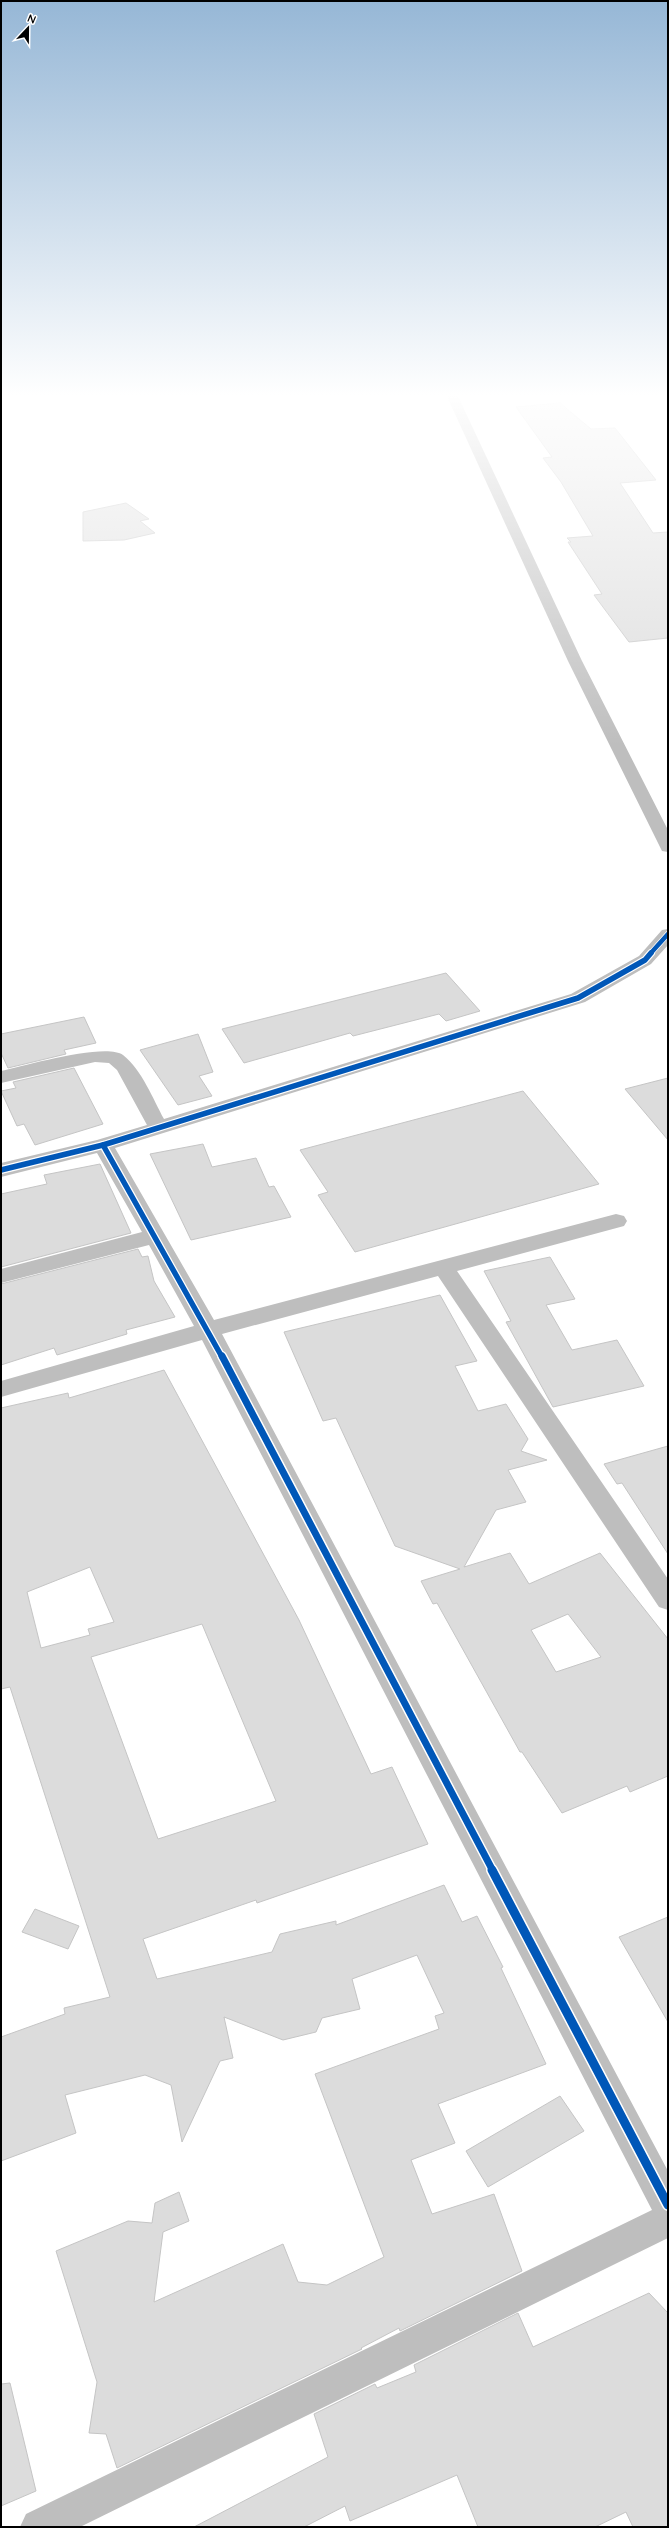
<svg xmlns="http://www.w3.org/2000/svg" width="669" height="2528" viewBox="0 0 669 2528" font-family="Quicksand,sans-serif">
<rect width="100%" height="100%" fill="#fff"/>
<!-- building -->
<g fill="#dcdcdc" stroke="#c5c5c5" fill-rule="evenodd">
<polygon points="560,403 591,429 615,428 656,480 620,483 653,533 668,532 668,638 629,642 594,595 602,594 568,542 571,542 567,538 593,536 561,482 543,458 552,457 516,407"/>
<polygon points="126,503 149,519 140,521 155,533 124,540 83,541 83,512"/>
<polygon points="446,973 480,1011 446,1021 439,1014 353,1036 350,1033 244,1063 222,1029"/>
<polygon points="84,1017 96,1043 64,1050 66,1054 8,1068 1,1053 1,1034"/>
<polygon points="198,1034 213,1072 199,1076 212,1096 178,1105 140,1050"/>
<polygon points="74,1068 103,1124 35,1145 24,1124 17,1126 1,1091 16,1088 13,1082"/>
<polygon points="668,1078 668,1140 625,1089"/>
<polygon points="523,1091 599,1184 355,1252 318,1195 328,1192 300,1150"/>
<polygon points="203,1144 212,1167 256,1158 269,1187 274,1186 291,1217 191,1240 150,1154"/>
<polygon points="100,1164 131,1233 1,1267 1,1194 47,1184 44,1175"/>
<polygon points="138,1249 142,1257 148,1256 154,1281 175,1317 126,1330 127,1334 57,1355 54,1348 1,1365 1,1284"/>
<polygon points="550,1257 575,1299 546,1305 572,1350 617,1340 644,1386 553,1407 506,1322 511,1321 484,1271"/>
<path d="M440,1295L477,1361L455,1366L478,1411L506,1404L528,1439L521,1451L547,1460L508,1470L526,1502L496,1510L464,1567L510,1553L529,1584L600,1553L668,1639V1776L630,1792L627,1786L562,1813L522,1752H520L437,1603L433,1604L421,1581L460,1569L395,1546L336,1418L323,1421L284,1332ZM568,1614L601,1657L556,1672L531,1630Z"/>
<path d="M164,1370L299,1620L371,1774L392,1767L428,1844L257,1903L256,1900L143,1939L157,1979L272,1952L280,1934L336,1921V1925L444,1885L462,1922L477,1916L503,1967L501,1968L546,2064L438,2104L455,2143L411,2160L432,2214L494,2194L522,2271L400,2331L399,2328L361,2348L362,2349L117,2468L106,2434L89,2433L97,2382L56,2251L128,2221L152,2223L155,2203L179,2192L189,2221L163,2232L154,2302L283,2244L298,2282L327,2285L384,2257L315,2074L439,2029L435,2016L444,2013L417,1955L352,1979L360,2009L322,2018L316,2032L283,2040L224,2017L233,2058L220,2061L182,2142L171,2085L145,2075L65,2095L76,2133L1,2161V2037L65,2014L64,2008L110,1997L10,1687L1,1689V1408L68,1393L69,1398ZM90,1567L114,1622L88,1629L90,1635L41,1648L27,1592ZM202,1624L276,1801L158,1839L91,1657Z"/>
<polygon points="668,1446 668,1554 622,1483 617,1484 604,1464"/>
<polygon points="35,1909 79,1926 68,1949 22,1932"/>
<polygon points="668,1917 668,2022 619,1937"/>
<polygon points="560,2096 584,2131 488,2187 466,2151"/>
<polygon points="649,2293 668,2313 668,2527 633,2527 626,2512 595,2527 478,2527 457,2475 350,2521 345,2506 304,2527 194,2527 328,2457 314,2414 375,2384 377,2388 416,2372 414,2365 518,2313 533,2347"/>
<polygon points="10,2383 36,2491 1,2506 1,2384"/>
</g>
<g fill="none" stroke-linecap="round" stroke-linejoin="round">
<!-- street -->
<g fill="#bebebe" fill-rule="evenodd">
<polygon points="445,392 456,392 582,661 668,830 668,852 662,851 660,847 568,661"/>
<path d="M668,929V945L651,964L585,1002L115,1148L214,1320L616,1214L624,1216L627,1221L624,1226L457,1271L668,1579V1610L659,1607L438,1276L222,1334L668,2171V2238L80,2527H20L26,2514L652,2210L202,1340L1,1397V1381L194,1326L149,1245L1,1283V1269L142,1232L97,1153L1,1177V1163L97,1140L147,1125L117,1070L109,1063L95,1062L1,1083V1071C24,1066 106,1042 123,1055C142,1070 153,1099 164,1119L571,994L639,956L662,930Z"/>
</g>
<!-- cycleway-far3 casing -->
<g stroke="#fff" stroke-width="6">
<polyline id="cycleway-far3" points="650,954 668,934"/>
</g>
<!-- cycleway-far2 casing -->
<g stroke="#fff" stroke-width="8">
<g id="cycleway-far2">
<polyline points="103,1145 222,1357"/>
<polyline points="1,1170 103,1145 578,998 645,960 651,953"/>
</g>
</g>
<!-- cycleway-far1 casing -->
<g stroke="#fff" stroke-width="10">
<polyline id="cycleway-far1" points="222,1356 493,1871"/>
</g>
<!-- cycleway casing -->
<g stroke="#fff" stroke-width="12">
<polyline id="cycleway" points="492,1870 668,2205"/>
</g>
<!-- cycleway-far3 -->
<use href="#cycleway-far3" stroke="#0057b8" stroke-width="4.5"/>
<!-- cycleway-far2 -->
<use href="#cycleway-far2" stroke="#0057b8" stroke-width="5.5"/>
<!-- cycleway-far1 -->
<use href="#cycleway-far1" stroke="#0057b8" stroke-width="7"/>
<!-- cycleway -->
<use href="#cycleway" stroke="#0057b8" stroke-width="9"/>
</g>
<!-- sky -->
<linearGradient id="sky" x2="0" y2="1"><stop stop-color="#96b7d6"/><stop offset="0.53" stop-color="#fff"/><stop offset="1" stop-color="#fff" stop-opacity="0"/></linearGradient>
<rect width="669" height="746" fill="url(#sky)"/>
<!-- border -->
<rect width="669" height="2528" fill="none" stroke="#000000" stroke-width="4"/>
<!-- north arrow -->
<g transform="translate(28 28) rotate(22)" stroke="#ffffff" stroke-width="3" paint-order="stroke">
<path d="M0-3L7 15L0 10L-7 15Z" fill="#000000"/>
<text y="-6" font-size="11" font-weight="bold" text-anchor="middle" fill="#000000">N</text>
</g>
</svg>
